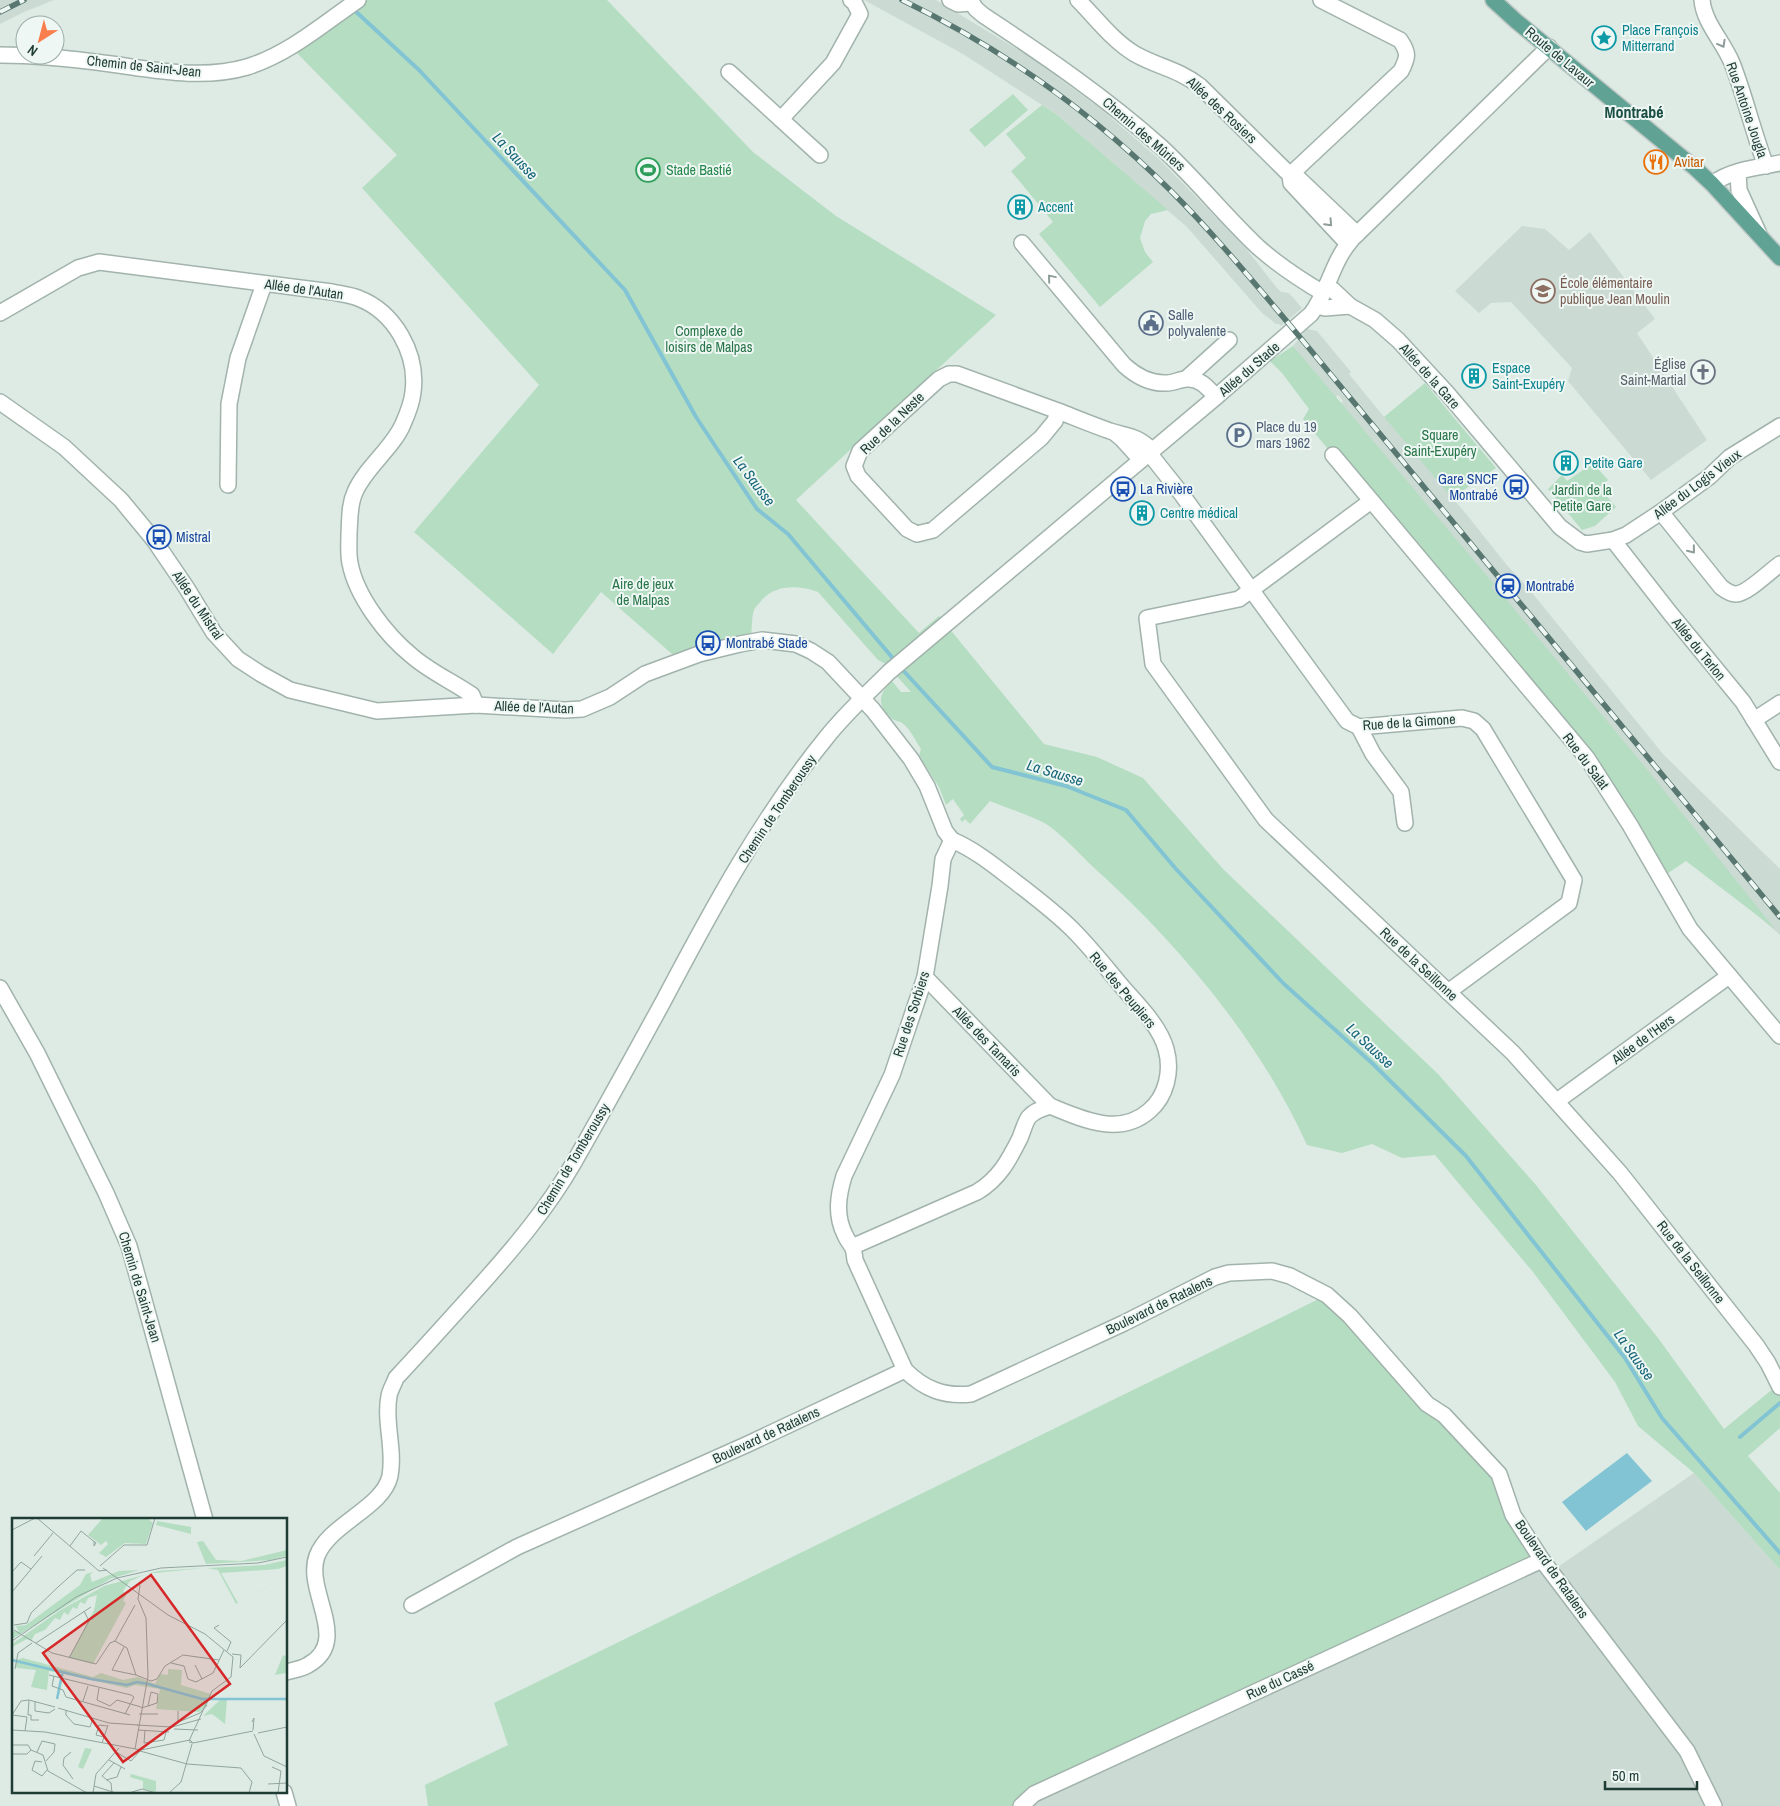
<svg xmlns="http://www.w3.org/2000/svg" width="1780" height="1806" viewBox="0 0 1780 1806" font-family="'Archivo Narrow',sans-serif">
<rect width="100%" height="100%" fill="#deebe5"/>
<!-- built -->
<g fill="#ccdad4">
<polygon points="0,0 54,0 24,12 0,24"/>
<polygon points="864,0 936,0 1030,57 1101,109 1161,161 1244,246 1277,288 1281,292 1289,293 1302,308 1281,326 1279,324 1276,324 1262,313 1187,227 1056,114 963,54"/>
<polygon points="1522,226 1545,229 1569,250 1590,232 1655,319 1637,333 1707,440 1651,480 1568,381 1572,368 1511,302 1491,303 1479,313 1455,291"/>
<polygon points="1307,329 1317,331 1351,372 1349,374 1384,417 1467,515 1506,564 1529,589 1663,754 1780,869 1780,935 1699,865 1341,403 1343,401 1338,395 1332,400 1293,346"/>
<polygon points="1694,1473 1780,1570 1780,1806 1012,1806 1542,1560 1552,1571"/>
</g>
<!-- green -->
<g fill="#b5ddc1">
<path d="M358,0H607L753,152L836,216L996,315L796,500L919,633L939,616L1044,744L1097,757L1143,778L1223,869L1438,1074L1536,1185L1658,1338L1724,1429L1780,1383V1428L1748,1456L1780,1493V1570L1694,1473L1638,1426L1615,1382L1533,1272L1435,1155L1402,1158L1372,1144L1342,1153L1307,1145C1259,1039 1177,942 1091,865C1079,853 1059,832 1046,824C1031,815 1006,808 990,801L970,824L965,819L962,822L960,819L964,815L953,799L946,805L939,787L919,756L921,749C916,742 910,728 902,723C899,721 894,721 891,718C876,705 879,693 892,681L901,692H911L886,664L878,660L818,592C799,585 775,584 761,601C759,604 755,607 754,610C751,620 752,632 751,641L680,661L601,592L553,654L414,532L539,385L362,188L397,155L291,47Z"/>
<polygon points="1013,94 1028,110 985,147 969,130"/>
<polygon points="1042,105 1056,114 1168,210 1151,214 1145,221 1140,238 1145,252 1153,262 1100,307 1039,234 1053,222 1011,171 1026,158 1006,134"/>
<polygon points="1293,346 1494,584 1491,587 1498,595 1501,593 1646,768 1775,929 1686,861 1661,878 1601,778 1303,419 1309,409 1282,373 1270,361"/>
<polygon points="1425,383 1496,468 1452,498 1384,417"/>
<polygon points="1593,463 1608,480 1599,487 1616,507 1595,526 1582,530 1548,489 1562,475 1567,481"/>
<polygon points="1327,1295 1499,1474 1542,1560 1012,1806 428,1806 425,1785 508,1745 494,1703"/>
</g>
<!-- water -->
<polygon fill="#82c4d4" points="1627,1453 1652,1481 1586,1531 1562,1502"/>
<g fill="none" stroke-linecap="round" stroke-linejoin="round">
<!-- stream -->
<g stroke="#82c4d4" stroke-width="4">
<polyline points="352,8 419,70 625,290 696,417 757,509 788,534 896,662"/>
<polyline points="900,667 992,767 1066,786 1126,810 1176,869 1284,984 1372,1063 1466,1156 1625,1358 1662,1418 1780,1553"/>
<polyline points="1740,1437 1780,1403"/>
</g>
<!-- minor casing -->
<g stroke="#a1b3ac" stroke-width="18">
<g id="minor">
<polyline points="950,0 958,4 971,3"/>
<path d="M970,0L976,9L983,15C1045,56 1105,97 1160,146C1195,178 1224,215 1258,247C1277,264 1301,280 1323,293"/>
<path d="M1078,0C1096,18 1113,41 1135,54C1158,67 1178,69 1200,86L1290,175L1291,183L1348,244"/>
<path d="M1702,0C1704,23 1723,41 1732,63C1745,96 1753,132 1766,166"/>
<path d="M0,55C37,55 74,59 111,64C155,70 202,80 247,67C289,54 323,24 358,0"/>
<polyline points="729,72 820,155"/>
<polyline points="781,119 833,63 860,14 854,2 851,0"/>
<polyline points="1738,173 1739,190 1759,234"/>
<path d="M1290,175L1401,71C1408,57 1409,53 1400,40L1321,0"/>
<polyline points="1296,176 1357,234"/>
<path d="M1712,184C1731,170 1758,167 1780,163"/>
<path d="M1022,243L1124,365C1136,376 1150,384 1167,383C1174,383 1180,379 1187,379C1200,378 1208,388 1216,397"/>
<polyline points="1326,286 1333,290 1350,306 1375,320 1398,340 1447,393 1560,527 1580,542 1587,544 1613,540 1626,535 1661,512 1709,477 1730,457 1780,426"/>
<polyline points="1317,306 1325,308 1350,306"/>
<path d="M0,313L78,268L99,262L332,292C341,294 350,295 358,298C395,312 418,354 413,392C412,403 407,415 403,424C393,448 365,468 355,492C349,505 350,519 349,533C349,543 348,554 350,563C356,596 386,635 412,656C429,671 453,682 472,695L476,705"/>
<polyline points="1187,378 1229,340"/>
<polyline points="0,402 64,447 121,500 154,540 186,587 214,633 238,659 261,674 290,690 377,711 476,705 565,710 582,709 610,697 645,674 699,654 740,644 762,640 796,644 811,651 828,662 873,710 911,759 927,786 945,831 952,840"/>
<path d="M1058,411L957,374H949L939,379L860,451L854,466L858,476L907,529L917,534L933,530L1041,438L1055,421L1058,411C1076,418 1093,425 1110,431C1129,437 1136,435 1152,450"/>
<polyline points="1115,433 1122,439 1141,460"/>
<polyline points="1149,453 1180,492 1347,721 1359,727 1462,718 1474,721 1483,729 1574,880 1569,903 1448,992"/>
<polyline points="1333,455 1587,758 1630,825 1690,929 1780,1036"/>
<polyline points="228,485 229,404 238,358 264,284"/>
<polyline points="1371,501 1239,599 1147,618 1153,664 1266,820 1513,1053 1620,1173 1756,1345 1768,1363 1780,1387"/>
<path d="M1661,512L1721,587C1725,590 1730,594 1736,594C1747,594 1770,571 1780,564"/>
<polyline points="1613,540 1670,613 1743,702 1780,762"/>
<polyline points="1754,720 1780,703"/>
<polyline points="1359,727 1373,754 1401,792 1405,823"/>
<polyline points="925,977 1050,1106"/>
<polyline points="0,988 37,1053 106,1193 129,1246 205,1520"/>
<polyline points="1557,1101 1729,976"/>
<path d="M854,1246L977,1192C999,1179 1009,1160 1020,1138C1023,1131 1025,1122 1029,1117C1034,1111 1043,1108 1050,1106C1082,1119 1119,1137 1149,1111C1167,1096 1172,1070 1166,1049C1160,1027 1140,1007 1125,990C1108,970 1092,949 1073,930C1054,911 1031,894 1009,877C991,863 973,849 952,840"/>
<path d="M905,1370L855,1260C853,1242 851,1248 845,1235C835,1215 838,1196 844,1176L892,1075L925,977L940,886L943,859L952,840"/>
<path d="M412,1605L517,1547L748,1444L905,1370C924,1389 944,1397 971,1394L1124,1323L1215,1277L1229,1273L1272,1271L1290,1276L1327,1295L1350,1316L1427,1404L1444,1415L1499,1474L1513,1515L1542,1560L1687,1751L1714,1806"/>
<path d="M286,1672C293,1670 302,1669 308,1665C352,1641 304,1591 317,1556C329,1524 383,1508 390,1476C395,1449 384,1422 389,1396C390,1390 394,1384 396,1378C424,1348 451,1318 478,1288C513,1249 547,1209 573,1164C604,1110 634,1055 664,1000C712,909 761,818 826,738C845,714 868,693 889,672L1216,397L1311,314C1329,291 1331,263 1352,239L1549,47"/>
<polyline points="284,1792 288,1806"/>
<polyline points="1021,1806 1034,1794 1542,1560"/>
</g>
</g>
<!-- major casing -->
<g stroke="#c0c8c6" stroke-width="18">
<polyline id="major" points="1493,0 1516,21 1695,168 1712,184 1780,258"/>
</g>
<!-- minor -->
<use href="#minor" stroke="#fff" stroke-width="15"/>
<!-- major -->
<use href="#major" stroke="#60a394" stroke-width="15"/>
<!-- rail casing -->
<g stroke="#587770" stroke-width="5.5">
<g id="rail">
<path d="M902,0C1001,48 1093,113 1171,191C1213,233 1251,279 1289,324L1780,917"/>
<polyline points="0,12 24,0"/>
</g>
</g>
<!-- rail -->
<use href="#rail" stroke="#eef7f3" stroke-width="4" stroke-dasharray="11" stroke-linecap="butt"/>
</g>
<!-- one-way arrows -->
<defs><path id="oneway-chevron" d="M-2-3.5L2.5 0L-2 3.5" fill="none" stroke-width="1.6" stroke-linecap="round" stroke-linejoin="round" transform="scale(1.25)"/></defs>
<g stroke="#8e9d9a">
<use href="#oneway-chevron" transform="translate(1722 44) rotate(61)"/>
<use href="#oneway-chevron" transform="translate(1329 223) rotate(47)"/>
<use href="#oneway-chevron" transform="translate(1051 278) rotate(-130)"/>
<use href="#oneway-chevron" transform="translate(1692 550) rotate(51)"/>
</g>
<!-- icons -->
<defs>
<g id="sight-ring" transform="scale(1.25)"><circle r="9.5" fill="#eef7f3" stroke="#0f9aa8" stroke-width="1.5"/><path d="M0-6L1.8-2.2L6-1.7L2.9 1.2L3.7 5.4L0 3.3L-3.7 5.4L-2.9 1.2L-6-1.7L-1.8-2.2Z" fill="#0f9aa8"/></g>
<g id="restaurant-ring" transform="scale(1.25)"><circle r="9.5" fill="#eef7f3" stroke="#e8710a" stroke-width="1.5"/><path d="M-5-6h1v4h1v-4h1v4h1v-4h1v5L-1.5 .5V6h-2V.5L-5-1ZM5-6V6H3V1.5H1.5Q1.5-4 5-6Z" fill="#e8710a"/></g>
<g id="stadium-ring" transform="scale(1.25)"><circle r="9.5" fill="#eef7f3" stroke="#2e9e5b" stroke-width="1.5"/><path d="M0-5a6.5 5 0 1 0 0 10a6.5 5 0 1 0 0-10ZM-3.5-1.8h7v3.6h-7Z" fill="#2e9e5b"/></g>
<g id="building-ring" transform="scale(1.25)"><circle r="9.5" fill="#eef7f3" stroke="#0f9aa8" stroke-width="1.5"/><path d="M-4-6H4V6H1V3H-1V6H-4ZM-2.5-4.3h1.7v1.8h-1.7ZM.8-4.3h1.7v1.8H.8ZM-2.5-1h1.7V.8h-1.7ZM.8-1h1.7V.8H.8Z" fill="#0f9aa8"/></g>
<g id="school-ring" transform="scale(1.25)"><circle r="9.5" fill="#eef7f3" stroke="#8d6e63" stroke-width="1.5"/><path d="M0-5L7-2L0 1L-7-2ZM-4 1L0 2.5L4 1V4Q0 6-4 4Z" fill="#8d6e63"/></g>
<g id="civic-ring" transform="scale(1.25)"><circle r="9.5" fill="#eef7f3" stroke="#5c6f8a" stroke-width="1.5"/><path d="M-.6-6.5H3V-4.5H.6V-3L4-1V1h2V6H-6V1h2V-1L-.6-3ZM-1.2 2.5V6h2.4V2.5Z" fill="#5c6f8a"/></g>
<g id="church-ring" transform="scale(1.25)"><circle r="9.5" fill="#eef7f3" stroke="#6b7280" stroke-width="1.5"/><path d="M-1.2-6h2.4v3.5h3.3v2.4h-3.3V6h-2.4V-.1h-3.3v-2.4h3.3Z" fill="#6b7280"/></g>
<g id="parking-ring" transform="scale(1.25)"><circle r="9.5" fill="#eef7f3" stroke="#5c6f8a" stroke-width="1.5"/><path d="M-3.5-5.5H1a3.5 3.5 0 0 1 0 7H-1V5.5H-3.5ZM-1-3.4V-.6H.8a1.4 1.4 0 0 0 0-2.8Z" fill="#5c6f8a"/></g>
<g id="bus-ring" transform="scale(1.25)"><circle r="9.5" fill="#eef7f3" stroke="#1a4fb4" stroke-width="1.5"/><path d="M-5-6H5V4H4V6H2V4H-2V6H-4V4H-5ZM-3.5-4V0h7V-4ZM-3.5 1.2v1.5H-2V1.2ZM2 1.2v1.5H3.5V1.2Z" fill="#1a4fb4"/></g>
<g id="station-ring" transform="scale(1.25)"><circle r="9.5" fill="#eef7f3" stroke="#1a4fb4" stroke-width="1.5"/><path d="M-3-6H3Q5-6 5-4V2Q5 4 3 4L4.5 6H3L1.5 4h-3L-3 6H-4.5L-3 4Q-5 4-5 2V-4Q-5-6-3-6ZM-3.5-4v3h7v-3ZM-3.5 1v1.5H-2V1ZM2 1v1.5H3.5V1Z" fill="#1a4fb4"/></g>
</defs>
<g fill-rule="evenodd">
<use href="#sight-ring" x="1604" y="38"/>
<use href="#restaurant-ring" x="1656" y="162"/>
<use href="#stadium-ring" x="648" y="170"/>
<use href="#building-ring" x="1020" y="207"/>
<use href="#school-ring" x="1543" y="291"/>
<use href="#civic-ring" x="1151" y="323"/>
<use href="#church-ring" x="1703" y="372"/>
<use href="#building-ring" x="1474" y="376"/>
<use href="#parking-ring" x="1239" y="435"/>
<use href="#building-ring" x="1566" y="463"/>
<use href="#bus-ring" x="1516" y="487"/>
<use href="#bus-ring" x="1123" y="489"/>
<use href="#building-ring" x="1142" y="513"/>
<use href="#bus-ring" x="159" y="537"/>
<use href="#station-ring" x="1508" y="586"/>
<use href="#bus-ring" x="708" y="643"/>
</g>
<g text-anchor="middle" stroke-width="4" stroke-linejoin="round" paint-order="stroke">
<!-- culture labels -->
<g font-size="14" fill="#0d838f" stroke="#eef7f3" text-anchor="start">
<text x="1622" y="35">Place François<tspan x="1622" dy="16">Mitterrand</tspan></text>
<text x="1038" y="212">Accent</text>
<text x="1492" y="373">Espace<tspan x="1492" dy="16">Saint-Exupéry</tspan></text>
<text x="1584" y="468">Petite Gare</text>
<text x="1160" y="518">Centre médical</text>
</g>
<!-- street labels -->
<g font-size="14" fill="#1e3b34" stroke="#eef7f3">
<text transform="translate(1560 57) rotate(40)" y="5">Route de Lavaur</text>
<text transform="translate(144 66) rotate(6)" y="5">Chemin de Saint-Jean</text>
<text transform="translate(1222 110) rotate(43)" y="5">Allée des Rosiers</text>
<text transform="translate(1747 110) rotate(71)" y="5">Rue Antoine Jougla</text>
<text transform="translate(1144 134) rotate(41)" y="5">Chemin des Mûriers</text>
<text transform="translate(304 289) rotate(8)" y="5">Allée de l'Autan</text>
<text transform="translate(1249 369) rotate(-41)" y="5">Allée du Stade</text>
<text transform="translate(1430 376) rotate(48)" y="5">Allée de la Gare</text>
<text transform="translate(892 423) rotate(-44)" y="5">Rue de la Neste</text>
<text transform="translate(1697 484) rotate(-37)" y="5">Allée du Logis Vieux</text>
<text transform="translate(198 605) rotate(56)" y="5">Allée du Mistral</text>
<text transform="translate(1699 649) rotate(51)" y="5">Allée du Terlon</text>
<text transform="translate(534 707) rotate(2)" y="5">Allée de l'Autan</text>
<text transform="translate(1409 722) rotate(-4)" y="5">Rue de la Gimone</text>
<text transform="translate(1586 761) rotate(53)" y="5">Rue du Salat</text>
<text transform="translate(777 809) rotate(-56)" y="5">Chemin de Tomberoussy</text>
<text transform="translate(1419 964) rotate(43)" y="5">Rue de la Seillonne</text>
<text transform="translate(1123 990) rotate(50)" y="5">Rue des Peupliers</text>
<text transform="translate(911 1014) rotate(-72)" y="5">Rue des Sorbiers</text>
<text transform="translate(1643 1039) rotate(-36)" y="5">Allée de l'Hers</text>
<text transform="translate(987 1041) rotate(46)" y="5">Allée des Tamaris</text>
<text transform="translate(573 1159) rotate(-59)" y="5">Chemin de Tomberoussy</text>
<text transform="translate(1691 1262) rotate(52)" y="5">Rue de la Seillonne</text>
<text transform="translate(140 1287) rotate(73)" y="5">Chemin de Saint-Jean</text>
<text transform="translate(1159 1305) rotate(-26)" y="5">Boulevard de Ratalens</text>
<text transform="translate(766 1435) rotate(-25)" y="5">Boulevard de Ratalens</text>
<text transform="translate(1552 1569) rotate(55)" y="5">Boulevard de Ratalens</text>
<text transform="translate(1280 1680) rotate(-25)" y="5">Rue du Cassé</text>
</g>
<!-- food labels -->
<g font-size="14" fill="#c56008" stroke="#eef7f3" text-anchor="start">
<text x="1674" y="167">Avitar</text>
</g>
<!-- leisure labels -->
<g font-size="14" fill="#27864d" stroke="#eef7f3" text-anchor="start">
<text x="666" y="175">Stade Bastié</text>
</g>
<!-- education labels -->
<g font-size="14" fill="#785e54" stroke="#eef7f3" text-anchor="start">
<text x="1560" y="288">École élémentaire<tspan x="1560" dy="16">publique Jean Moulin</tspan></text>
</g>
<!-- service labels -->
<g font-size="14" fill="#4e5e75" stroke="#eef7f3" text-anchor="start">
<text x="1168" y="320">Salle<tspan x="1168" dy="16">polyvalente</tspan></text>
<text x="1256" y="432">Place du 19<tspan x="1256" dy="16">mars 1962</tspan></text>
</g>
<!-- park labels -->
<g font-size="14" fill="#277448" stroke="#eef7f3">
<text x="709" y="336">Complexe de<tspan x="709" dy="16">loisirs de Malpas</tspan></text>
<text x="1440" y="440">Square<tspan x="1440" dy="16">Saint-Exupéry</tspan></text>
<text x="1582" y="495">Jardin de la<tspan x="1582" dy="16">Petite Gare</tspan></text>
<text x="643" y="589">Aire de jeux<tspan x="643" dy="16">de Malpas</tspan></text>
</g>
<!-- worship labels -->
<g font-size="14" fill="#5b616d" stroke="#eef7f3" text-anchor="end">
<text x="1686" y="369">Église<tspan x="1686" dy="16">Saint-Martial</tspan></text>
</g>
<!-- transit labels -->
<g font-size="14" fill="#164399" stroke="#eef7f3" text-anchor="start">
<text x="1498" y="484" text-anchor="end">Gare SNCF<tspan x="1498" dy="16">Montrabé</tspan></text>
<text x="1140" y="494">La Rivière</text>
<text x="176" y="542">Mistral</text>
<text x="1526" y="591">Montrabé</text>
<text x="726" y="648">Montrabé Stade</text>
</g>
<!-- water labels -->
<g font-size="15" font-style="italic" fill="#166579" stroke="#eef7f3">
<text transform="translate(515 156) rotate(47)" y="5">La Sausse</text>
<text transform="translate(754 481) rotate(53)" y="5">La Sausse</text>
<text transform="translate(1055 773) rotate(17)" y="5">La Sausse</text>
<text transform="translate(1370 1046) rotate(43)" y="5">La Sausse</text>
<text transform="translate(1634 1355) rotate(55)" y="5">La Sausse</text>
</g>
<!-- quarter labels -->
<g font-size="16" font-weight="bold" fill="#1a4e43" stroke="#eef7f3">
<text x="1634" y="118">Montrabé</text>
</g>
</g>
<!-- overview -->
<g transform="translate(12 1518)">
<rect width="275" height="275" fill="#deebe5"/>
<path d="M91,0H135L141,5L134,26L113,25L94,39L87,35L96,26L94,23L89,27L76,17ZM145,3L179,9V16L144,7ZM191,23L204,42L229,43L275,32V38L258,42L194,46L185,24ZM275,42V48L266,51L209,55L226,85L275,58L224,86L206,52L195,50L252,47ZM192,50L134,56L118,63L111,73L114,77L111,83L114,85L81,146L57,140L82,92L85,77L76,80L73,86L68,84L65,91L61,89L56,97L52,94L48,102L43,100L33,112L23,116L19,123L15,121L0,129V126L47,93L92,68L146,53ZM127,52L98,61L0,121V113L7,114L4,108L14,107L68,67L74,56L81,54L78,57L80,64L107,53ZM271,137L275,139L274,155L263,157ZM11,140L81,159L89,155L111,162L126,159L143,166L148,156L156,157V151L170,152L169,167L199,176L195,187L187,194L144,191L148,171L123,167L115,170L52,156L46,182L49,155L37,153L35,172L19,169L24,152L5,150L3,147L4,142ZM209,181H215L213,206L200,196L191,198ZM73,230L80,231L71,251L66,249ZM119,256L144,263V274L131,271V263L118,259Z" fill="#b5ddc1"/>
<path fill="none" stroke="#82c4d4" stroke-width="2.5" d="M0,142L79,161L115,167L125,164L136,166L190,181H275M45,181L50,156"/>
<path fill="none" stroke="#91a59e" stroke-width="1" d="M25,0L87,53L95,52M0,12L23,0M58,28L69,13L84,25L82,28V23M22,38L41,15M88,48L112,27H135L143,0M91,50L156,97L193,116L221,139L219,159L200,173L177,223M0,54L9,44L19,51M0,74L30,38M2,107L15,105L19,95L46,69L65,52H73M207,107L202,110L219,124L215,133M2,112L40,135L84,146L98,125L103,123L123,87M0,123L64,79L105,60L149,50L246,45L275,39M103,123L115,130L124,157L139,163L145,161L153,148L171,137L207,142M24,125L79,89M112,129L100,152L124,157M220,136L229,137L228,150M57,140L77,103L72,93M159,145L172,148L176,161L184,164L201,155L212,132M183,147L190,161M228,150L275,102M3,151L6,135L20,125M37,157L119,177L122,179L113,196M42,158L40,168L51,172L54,179L118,197M87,170L85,182L98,188L105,182L129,189M17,182L16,197H19V202H27M71,183L76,168M23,184V193L37,195L43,191M46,190L97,205L126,207M129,190L136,188L139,174L146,176L145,185L136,188M54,192V197L62,206L78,209L81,200M166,193V203H169L188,195L195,187M127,196H146M0,197L9,183L17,182L43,189M0,197L15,199L13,213M240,204L242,200L241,212M125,207L160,209L189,201M162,211L186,212M0,212L33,214L129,232L178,222L181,225L177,224M126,212L157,214M133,212L132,225L152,222L154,214M246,215L275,209M242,216L252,238L275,249M92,219L84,217L87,207L95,208M90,225L96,207M181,225L241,213M0,227H16L19,232L31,237L36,253L75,275M123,231L136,158L134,100L126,81L128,67M25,234L30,223L43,226L42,234L34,243M59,234L52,240L51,247L61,261M104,234L119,243L128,233L175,246L229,250L240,264L237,275M0,236H15L19,232M97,242L113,251M30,244L23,243L20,252L30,258L35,252M260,249L269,253L266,275M94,262L105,259L109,249M256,266L275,265M82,268L104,275M81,275L84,256L107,230M100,275L99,265L90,258L102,245M117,275L130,271L144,275M157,275L169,264L180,226"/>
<path fill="#d62828" fill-opacity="0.15" stroke="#d62828" stroke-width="2.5" d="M139,57L218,166L111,244L31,135Z"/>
<rect width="275" height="275" fill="none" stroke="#1e3b34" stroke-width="2.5"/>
</g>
<!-- north arrow -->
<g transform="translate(40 40) rotate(216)"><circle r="24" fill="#eef7f3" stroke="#9baca7"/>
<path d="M0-4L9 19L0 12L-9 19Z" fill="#fa7e4d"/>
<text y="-8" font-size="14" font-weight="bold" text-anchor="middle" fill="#1e3b34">N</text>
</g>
<!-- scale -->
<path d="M1605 1781v8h92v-8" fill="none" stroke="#1e3b34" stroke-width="2.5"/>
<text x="1612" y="1781" font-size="15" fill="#1e3b34" stroke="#eef7f3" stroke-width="4" paint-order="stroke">50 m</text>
</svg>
